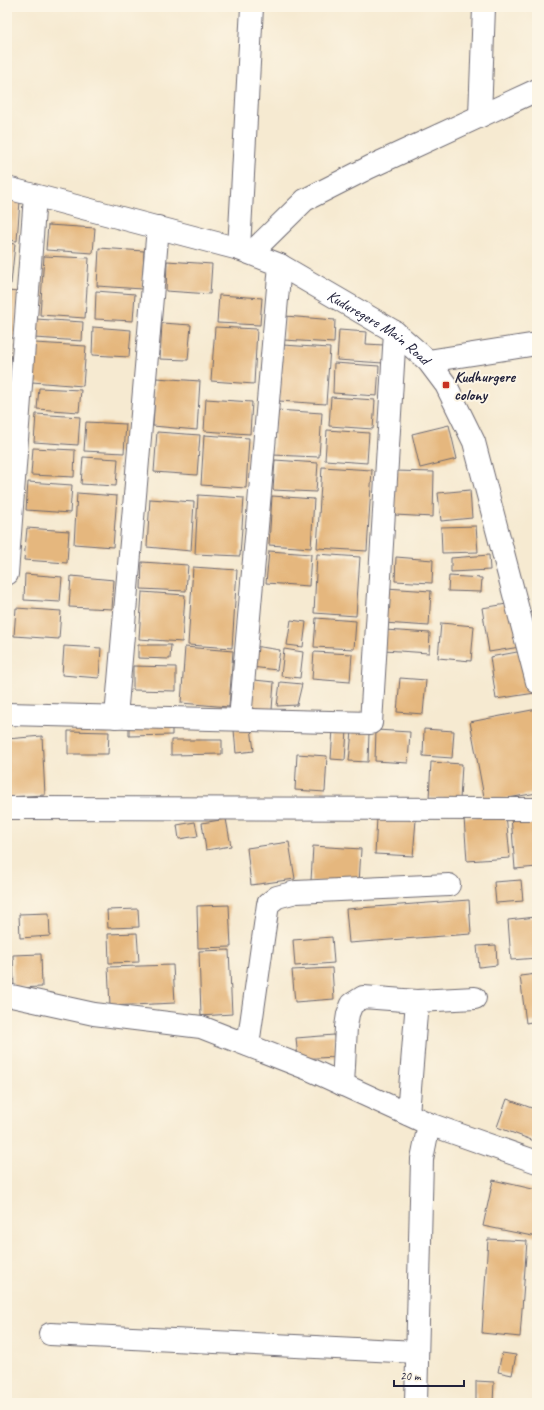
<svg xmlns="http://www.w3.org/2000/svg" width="544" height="1410" viewBox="0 0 544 1410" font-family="Caveat,sans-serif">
<rect width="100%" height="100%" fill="#fcf5e5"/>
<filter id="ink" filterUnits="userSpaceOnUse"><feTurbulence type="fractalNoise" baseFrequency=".025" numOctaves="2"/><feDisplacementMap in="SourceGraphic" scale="8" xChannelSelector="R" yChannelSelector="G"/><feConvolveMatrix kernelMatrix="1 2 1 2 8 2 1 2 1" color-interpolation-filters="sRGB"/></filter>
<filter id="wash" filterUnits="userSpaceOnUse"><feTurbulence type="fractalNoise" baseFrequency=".012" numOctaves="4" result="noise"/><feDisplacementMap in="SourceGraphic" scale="16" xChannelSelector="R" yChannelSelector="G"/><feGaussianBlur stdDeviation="0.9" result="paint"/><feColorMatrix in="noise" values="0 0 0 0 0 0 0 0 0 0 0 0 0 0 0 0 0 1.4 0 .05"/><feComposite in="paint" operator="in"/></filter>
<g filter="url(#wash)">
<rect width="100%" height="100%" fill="#f6ead1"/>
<g id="blocks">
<!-- building -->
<g fill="#e5b77e">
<polygon points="7,200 20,201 17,241 7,240"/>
<polygon points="48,225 95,228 93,253 46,250"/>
<polygon points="7,243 15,244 11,284 7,284"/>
<polygon points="99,248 144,251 142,289 97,286"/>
<polygon points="44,256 89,258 85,318 40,315"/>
<polygon points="167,261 212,264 210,294 166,291"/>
<polygon points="7,291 19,292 14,338 7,338"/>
<polygon points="96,291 135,294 133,321 95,319"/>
<polygon points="219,295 262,298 260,325 217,323"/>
<polygon points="285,316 335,320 334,343 284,340"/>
<polygon points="36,319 83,322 82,341 34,338"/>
<polygon points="162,323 191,325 188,360 160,359"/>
<polygon points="93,327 131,330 129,357 92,355"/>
<polygon points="215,327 257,329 254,384 211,381"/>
<polygon points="339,330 367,332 366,344 384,345 383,363 337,360"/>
<polygon points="7,343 10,343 8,361 7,361"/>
<polygon points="35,343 86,346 83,386 32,382"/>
<polygon points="283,345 330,348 326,404 279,401"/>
<polygon points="334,363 379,366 377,396 333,393"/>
<polygon points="156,378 200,381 197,430 153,426"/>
<polygon points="39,388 81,390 79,412 37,409"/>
<polygon points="331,397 375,400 373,429 329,426"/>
<polygon points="206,399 252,402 250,434 204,431"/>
<polygon points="276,410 322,413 319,457 273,455"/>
<polygon points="36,414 80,417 78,445 34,442"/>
<polygon points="86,422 126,424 124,453 84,451"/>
<polygon points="449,425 457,459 420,468 412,434"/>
<polygon points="327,430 369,433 367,463 325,460"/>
<polygon points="157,432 200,435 197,475 154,472"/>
<polygon points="204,435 249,438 246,488 201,485"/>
<polygon points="33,448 75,450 74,477 31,475"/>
<polygon points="83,457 118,459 116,486 81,484"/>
<polygon points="275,460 318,463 316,492 273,490"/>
<polygon points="322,467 372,470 367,551 317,548"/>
<polygon points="395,471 434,472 433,517 395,515"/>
<polygon points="28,482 72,485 70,513 26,510"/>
<polygon points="470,490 472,518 441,521 438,493"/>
<polygon points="77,493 117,496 113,547 74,544"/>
<polygon points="198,495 244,498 240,556 195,554"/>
<polygon points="272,496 314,499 311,548 269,545"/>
<polygon points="150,499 194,502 191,551 147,547"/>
<polygon points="476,526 478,552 442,553 441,527"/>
<polygon points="27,528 69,531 67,563 24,560"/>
<polygon points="269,551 311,554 309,586 266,583"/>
<polygon points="317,554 360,557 356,616 314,613"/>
<polygon points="489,555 490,570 451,572 451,558"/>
<polygon points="396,557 433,560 432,583 395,581"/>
<polygon points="142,562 188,565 186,591 141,589"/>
<polygon points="193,567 237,570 232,648 188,645"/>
<polygon points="25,574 62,577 60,602 24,600"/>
<polygon points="71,576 114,580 112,609 69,607"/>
<polygon points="449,576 482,578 481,592 448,591"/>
<polygon points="386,588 431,591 429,626 384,623"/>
<polygon points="142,592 185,595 182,642 139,639"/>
<polygon points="513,603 520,647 489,652 482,608"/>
<polygon points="16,608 61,611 59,639 14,636"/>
<polygon points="316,618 356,621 354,649 314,647"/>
<polygon points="291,620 306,622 303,647 287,645"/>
<polygon points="441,623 474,626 471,661 438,658"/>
<polygon points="385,630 430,633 429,653 384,650"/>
<polygon points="138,645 171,645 170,659 138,658"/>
<polygon points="64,646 101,648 99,678 62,675"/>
<polygon points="254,646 280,650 277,670 251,667"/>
<polygon points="185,647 233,651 229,707 181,703"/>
<polygon points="284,649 303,652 300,678 281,676"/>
<polygon points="528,650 535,693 496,699 490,657"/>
<polygon points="314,652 352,654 350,682 312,679"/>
<polygon points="133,666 176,667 176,691 133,690"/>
<polygon points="400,678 426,680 423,714 397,712"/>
<polygon points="254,680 274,682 272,710 252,709"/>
<polygon points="280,682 302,684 297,705 277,706"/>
<polygon points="537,709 537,793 485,802 470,722"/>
<polygon points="129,719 172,719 172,735 129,736"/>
<polygon points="251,728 254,751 236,753 234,730"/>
<polygon points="333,729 347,730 345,760 331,759"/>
<polygon points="424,729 454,731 452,758 423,756"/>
<polygon points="376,730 410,732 408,763 375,761"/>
<polygon points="68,731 109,732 108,754 68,754"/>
<polygon points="352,731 369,733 368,762 349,761"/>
<polygon points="42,736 45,795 7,797 7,739"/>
<polygon points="171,740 222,740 222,754 171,755"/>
<polygon points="297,754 327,756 325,792 295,790"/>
<polygon points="431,762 462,764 460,800 429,798"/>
<polygon points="506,814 510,858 467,861 464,818"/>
<polygon points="533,814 537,867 515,869 511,816"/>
<polygon points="377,818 416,820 413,856 375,854"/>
<polygon points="226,819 231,846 206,850 202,823"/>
<polygon points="195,822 198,836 179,839 177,825"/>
<polygon points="289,842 295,879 251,885 247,848"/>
<polygon points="313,846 361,849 359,884 311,881"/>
<polygon points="521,880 523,901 496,903 494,882"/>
<polygon points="469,900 471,934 349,943 346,909"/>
<polygon points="229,905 231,947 198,948 197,906"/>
<polygon points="138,909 139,927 108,928 107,910"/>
<polygon points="49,913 50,936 20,938 19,914"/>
<polygon points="536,917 537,958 511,960 508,920"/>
<polygon points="137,933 139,962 109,963 108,934"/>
<polygon points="332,937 334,963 295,966 293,940"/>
<polygon points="496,945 497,965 479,967 477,946"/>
<polygon points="229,950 232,1014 201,1016 199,951"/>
<polygon points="41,954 42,987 14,988 13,955"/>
<polygon points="173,965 175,1003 110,1006 108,967"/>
<polygon points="332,968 334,999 295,1002 292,970"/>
<polygon points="537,974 537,1021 526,1023 520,976"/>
<polygon points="334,1035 336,1057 298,1059 296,1038"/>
<polygon points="507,1099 537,1110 537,1142 497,1127"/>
<polygon points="493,1180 537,1190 537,1237 483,1226"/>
<polygon points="488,1239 527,1241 520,1337 482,1333"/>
<polygon points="502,1353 516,1355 512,1375 498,1372"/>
<polygon points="476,1381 494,1382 493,1403 476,1403"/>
</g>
</g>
</g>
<g filter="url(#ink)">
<use href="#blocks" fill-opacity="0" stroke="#6c6870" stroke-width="1"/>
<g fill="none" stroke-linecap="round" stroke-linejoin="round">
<!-- minor casing -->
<g stroke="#6c6870" stroke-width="24">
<g id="minor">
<polyline points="480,116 484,7"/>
<path id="s1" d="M7,188L239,249L280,265L395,332L428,361L446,385L474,442L537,682"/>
<polyline points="239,249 252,7"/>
<polyline points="251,253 305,200 370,167 537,90"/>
<polyline points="428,361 537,344"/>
<polyline points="7,574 35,196"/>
<polyline points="7,714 371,723 395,332"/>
<polyline points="116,717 158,227"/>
<polyline points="240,719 280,265"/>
<polyline points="7,808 537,809"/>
<polyline points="7,995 94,1014 201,1027 311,1070 429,1124 537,1162"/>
<polyline points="248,1045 268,904 277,897 296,892 449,885"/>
<polyline points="343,1085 346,1027 348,1014 352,1004 363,997 417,1001 475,998"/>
<polyline points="408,1114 417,1001"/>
<polyline points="50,1334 417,1352"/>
<polyline points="416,1403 422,1159 429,1124"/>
</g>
</g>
<!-- minor -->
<use href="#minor" stroke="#fff" stroke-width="22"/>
</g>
</g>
<!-- markers -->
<rect fill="#c8321e" stroke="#fcf5e5" stroke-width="1.5" x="442" y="381" width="8" height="8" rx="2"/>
<g text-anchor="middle" stroke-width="4" stroke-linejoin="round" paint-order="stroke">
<!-- street labels -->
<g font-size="16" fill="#22223b" stroke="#fcf5e5">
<text dy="6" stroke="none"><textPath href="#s1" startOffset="401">Kuduregere Main Road</textPath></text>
</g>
<!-- poi labels -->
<g font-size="16" font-weight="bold" fill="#22223b" stroke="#fcf5e5" text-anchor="start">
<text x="454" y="382">Kudhurgere<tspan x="454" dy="18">colony</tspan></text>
</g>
</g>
<!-- margin -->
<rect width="544" height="1410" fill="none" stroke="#fcf5e5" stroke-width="24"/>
<!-- scale -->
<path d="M394 1380v6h70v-6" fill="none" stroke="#22223b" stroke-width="2"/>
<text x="400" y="1380" font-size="12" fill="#22223b" stroke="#fcf5e5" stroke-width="3" paint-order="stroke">20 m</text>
</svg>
